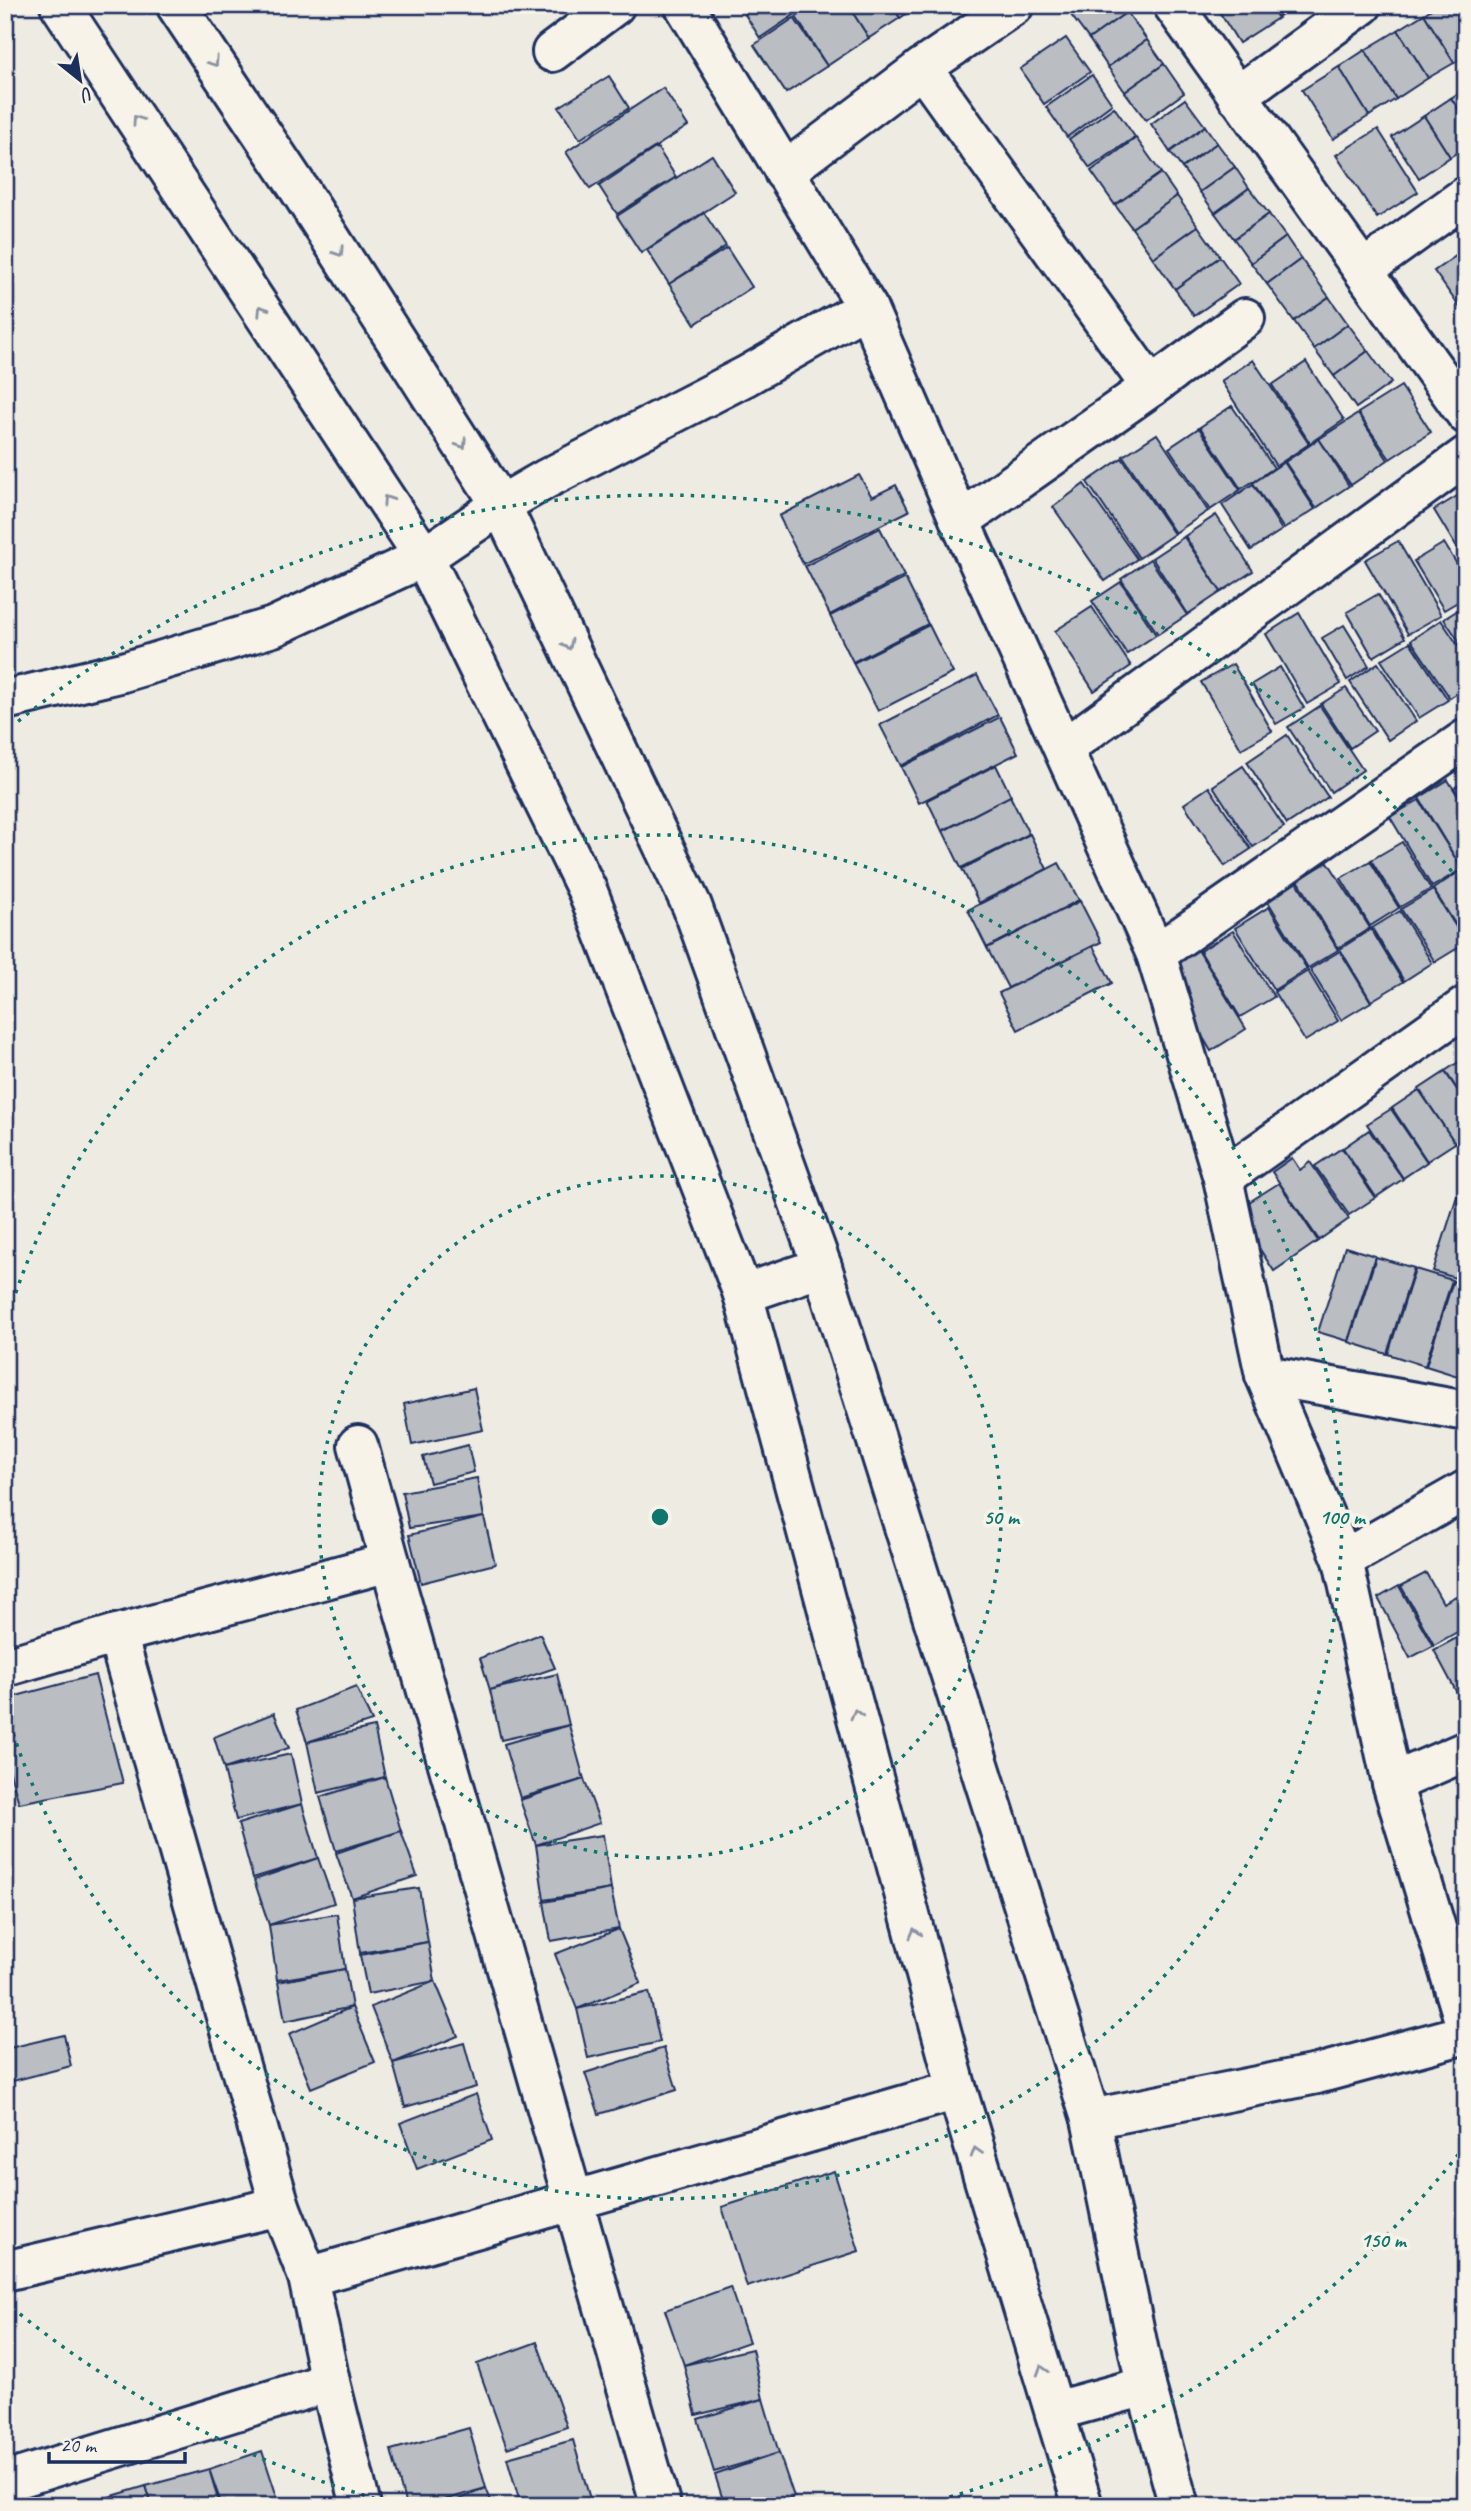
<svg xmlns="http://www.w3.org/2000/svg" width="1471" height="2511" viewBox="0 0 1471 2511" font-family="Caveat,sans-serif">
<rect width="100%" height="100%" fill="#eeebe2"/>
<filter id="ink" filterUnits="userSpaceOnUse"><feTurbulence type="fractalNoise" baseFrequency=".0143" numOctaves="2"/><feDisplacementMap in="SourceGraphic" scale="14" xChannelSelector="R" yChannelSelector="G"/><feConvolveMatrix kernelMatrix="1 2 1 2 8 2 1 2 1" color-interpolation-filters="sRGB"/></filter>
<g filter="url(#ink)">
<!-- building -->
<g fill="#babdc2" stroke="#1b2f5e" stroke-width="2">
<polygon points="739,5 792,5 797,13 760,38"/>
<polygon points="814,5 848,5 869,38 827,66 796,17"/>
<polygon points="848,5 892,5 900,18 869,38"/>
<polygon points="892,5 919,5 900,18"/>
<polygon points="1077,5 1122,5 1127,12 1089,39 1068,11"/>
<polygon points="1215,5 1269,5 1278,18 1239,43"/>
<polygon points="1272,5 1296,5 1279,16"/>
<polygon points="1437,5 1455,5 1466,22 1466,55 1454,63 1424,14"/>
<polygon points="1455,5 1466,5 1466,22"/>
<polygon points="1127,12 1147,40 1108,67 1089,39"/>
<polygon points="1424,14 1454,63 1428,78 1398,30"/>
<polygon points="794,18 827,66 786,93 754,45"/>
<polygon points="1398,30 1428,78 1396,99 1365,50"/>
<polygon points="1066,38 1090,72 1044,104 1020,69"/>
<polygon points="1147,40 1164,64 1125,92 1108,67"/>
<polygon points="1365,50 1396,99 1369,116 1339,67"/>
<polygon points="1164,64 1184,93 1146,120 1125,92"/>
<polygon points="1339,67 1369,116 1333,139 1302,90"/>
<polygon points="1092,75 1112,104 1067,137 1046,107"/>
<polygon points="609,76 629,108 580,139 559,107"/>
<polygon points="663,88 688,126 590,189 566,152"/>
<polygon points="1466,88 1466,121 1451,98"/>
<polygon points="1451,98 1466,121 1466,147 1450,157 1424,116"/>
<polygon points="1185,99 1205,126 1170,152 1151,124"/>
<polygon points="1114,107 1135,137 1090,168 1069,139"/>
<polygon points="1424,116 1450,157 1419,178 1392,137"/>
<polygon points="1205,126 1217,143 1182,168 1170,152"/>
<polygon points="1378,129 1418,192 1377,218 1336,155"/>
<polygon points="1136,138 1161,173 1115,205 1091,171"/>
<polygon points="1217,143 1235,167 1200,192 1182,168"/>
<polygon points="657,147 676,177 617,214 599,186"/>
<polygon points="712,155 735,192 641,253 617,216"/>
<polygon points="1235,167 1249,188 1215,213 1200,192"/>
<polygon points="1161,173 1177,196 1132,228 1115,205"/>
<polygon points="1249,188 1269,214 1234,239 1215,213"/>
<polygon points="1177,196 1198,226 1153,258 1132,228"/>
<polygon points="704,213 726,246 669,284 647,250"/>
<polygon points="1269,214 1286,237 1251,263 1234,239"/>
<polygon points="1198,226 1220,257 1175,289 1153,258"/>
<polygon points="1286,237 1301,259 1267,284 1251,263"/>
<polygon points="727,248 752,287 695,324 669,284"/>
<polygon points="1460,253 1466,261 1466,316 1434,271"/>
<polygon points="1220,257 1239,284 1194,316 1175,289"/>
<polygon points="1301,259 1329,297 1294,321 1267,284"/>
<polygon points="1329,297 1348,324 1314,349 1294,321"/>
<polygon points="1348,324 1368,351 1334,376 1314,349"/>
<polygon points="1368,351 1391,383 1356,408 1334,376"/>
<polygon points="1253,360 1309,444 1276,466 1221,381"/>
<polygon points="1306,362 1344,420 1310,443 1272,385"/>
<polygon points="1401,386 1431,432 1390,459 1358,413"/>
<polygon points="1232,406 1274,468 1241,489 1200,427"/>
<polygon points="1358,414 1388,460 1351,485 1319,439"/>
<polygon points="1199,428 1240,490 1210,510 1169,448"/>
<polygon points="1157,434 1208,511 1175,533 1123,456"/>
<polygon points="1319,439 1349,486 1316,508 1285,462"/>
<polygon points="1122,458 1174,534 1139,558 1087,482"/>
<polygon points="1284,462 1315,509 1284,529 1253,483"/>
<polygon points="859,475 872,497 896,485 909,511 803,564 779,516"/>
<polygon points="1084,484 1137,559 1105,581 1053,507"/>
<polygon points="1253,484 1282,530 1251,550 1222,505"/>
<polygon points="1464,492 1466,494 1466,563 1434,510"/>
<polygon points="1216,515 1253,571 1221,592 1185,536"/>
<polygon points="880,528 904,576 830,615 805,566"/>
<polygon points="1184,537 1221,592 1188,614 1152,558"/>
<polygon points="1398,541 1441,615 1408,634 1365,560"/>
<polygon points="1444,543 1466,579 1466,597 1444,610 1414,561"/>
<polygon points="1150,559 1187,615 1158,634 1121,579"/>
<polygon points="905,578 928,624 853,662 830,616"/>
<polygon points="1121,582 1156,635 1127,654 1092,601"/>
<polygon points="1378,594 1405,638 1373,657 1347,612"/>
<polygon points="1466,605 1466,651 1444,619"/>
<polygon points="1092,607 1131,666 1094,691 1055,631"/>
<polygon points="1299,613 1341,684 1307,704 1266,634"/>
<polygon points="1441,620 1466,657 1466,687 1450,698 1411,640"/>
<polygon points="929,625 953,673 878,711 853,663"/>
<polygon points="1344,625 1369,666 1347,680 1322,638"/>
<polygon points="1410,642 1448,700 1419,718 1381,660"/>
<polygon points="1378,663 1416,721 1388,740 1350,682"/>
<polygon points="1233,664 1272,731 1241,749 1201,682"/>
<polygon points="1280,667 1304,708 1276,724 1252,684"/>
<polygon points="977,675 998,715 901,766 880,725"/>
<polygon points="1346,688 1375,731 1350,748 1321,704"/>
<polygon points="1320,706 1363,770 1331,792 1288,727"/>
<polygon points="1000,717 1018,753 919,803 901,767"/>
<polygon points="1287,735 1328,797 1287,824 1247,762"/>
<polygon points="996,765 1011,796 942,831 927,800"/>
<polygon points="1243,766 1284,827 1253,847 1213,786"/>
<polygon points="1448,780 1466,809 1466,867 1462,869 1419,798"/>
<polygon points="1466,780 1466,807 1454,788"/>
<polygon points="1209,787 1251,849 1225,866 1184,804"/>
<polygon points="1010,796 1029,834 961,868 943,831"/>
<polygon points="1419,800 1462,869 1432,887 1390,817"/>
<polygon points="1030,834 1047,869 979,903 962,869"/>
<polygon points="1402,842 1431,889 1400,907 1371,860"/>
<polygon points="1370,861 1399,908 1370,926 1341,878"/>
<polygon points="1328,862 1370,928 1338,948 1298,880"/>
<polygon points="1059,863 1079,900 987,948 968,910"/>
<polygon points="1462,870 1466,876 1466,941 1433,889"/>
<polygon points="1297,882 1338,950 1308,968 1267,900"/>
<polygon points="1433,890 1466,943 1435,962 1401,909"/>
<polygon points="1080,901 1101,942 1008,988 987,948"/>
<polygon points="1269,907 1307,969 1274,990 1235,928"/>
<polygon points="1400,911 1432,963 1404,981 1372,928"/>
<polygon points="1371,929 1403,982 1371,1001 1340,949"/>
<polygon points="1233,931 1274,997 1240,1017 1200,951"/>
<polygon points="1093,946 1112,983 1018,1030 999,993"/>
<polygon points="1198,950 1246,1029 1211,1051 1164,972"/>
<polygon points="1340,951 1371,1002 1341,1020 1310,969"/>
<polygon points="1308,971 1338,1021 1305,1041 1274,992"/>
<polygon points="1466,1057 1466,1102 1445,1071"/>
<polygon points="1445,1072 1466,1103 1466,1136 1455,1143 1419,1089"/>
<polygon points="1419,1090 1455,1143 1427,1161 1392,1108"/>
<polygon points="1391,1109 1427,1162 1403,1178 1367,1124"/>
<polygon points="1369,1130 1403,1179 1376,1197 1343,1148"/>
<polygon points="1342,1148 1375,1198 1349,1215 1315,1166"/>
<polygon points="1292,1158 1300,1170 1310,1162 1349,1219 1319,1240 1272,1172"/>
<polygon points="1279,1183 1318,1241 1274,1271 1235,1211"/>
<polygon points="1457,1196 1466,1199 1466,1268 1462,1280 1433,1271"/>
<polygon points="1345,1247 1375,1256 1348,1341 1318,1332"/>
<polygon points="1376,1257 1414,1268 1387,1354 1349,1342"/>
<polygon points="1415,1269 1452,1280 1425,1366 1388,1354"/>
<polygon points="1453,1281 1466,1285 1466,1372 1464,1378 1426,1366"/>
<polygon points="474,1388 483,1430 412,1445 404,1404"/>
<polygon points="468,1445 474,1472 430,1483 423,1457"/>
<polygon points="477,1478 484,1517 409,1528 402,1492"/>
<polygon points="484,1517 495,1564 421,1583 409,1535"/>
<polygon points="1426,1573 1443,1603 1456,1596 1466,1613 1466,1627 1434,1645 1401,1586"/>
<polygon points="1399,1586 1433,1646 1410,1658 1378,1598"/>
<polygon points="1466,1633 1466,1710 1434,1650"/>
<polygon points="540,1634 555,1668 490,1690 480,1658"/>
<polygon points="557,1674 569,1725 501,1740 490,1690"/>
<polygon points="95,1675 123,1783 19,1803 5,1756 5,1699"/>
<polygon points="356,1687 372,1721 307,1742 296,1710"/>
<polygon points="274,1713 289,1748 224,1769 214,1737"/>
<polygon points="569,1725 584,1779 520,1798 504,1744"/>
<polygon points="374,1727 385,1777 318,1793 307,1742"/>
<polygon points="291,1754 302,1804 236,1820 224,1769"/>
<polygon points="385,1777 401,1831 336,1851 320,1797"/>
<polygon points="584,1779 600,1823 536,1845 520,1800"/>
<polygon points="302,1804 318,1858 253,1878 238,1824"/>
<polygon points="401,1831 417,1876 352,1898 336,1853"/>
<polygon points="603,1835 611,1889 544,1900 536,1845"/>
<polygon points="318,1858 334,1903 269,1925 254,1880"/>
<polygon points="419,1888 428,1942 360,1953 352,1898"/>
<polygon points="611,1889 619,1929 551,1941 544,1902"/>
<polygon points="337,1914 345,1969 277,1980 269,1925"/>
<polygon points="619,1929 641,1983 577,2009 555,1954"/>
<polygon points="428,1942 435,1981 368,1994 360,1955"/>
<polygon points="345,1969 352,2007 285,2021 278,1982"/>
<polygon points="435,1981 458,2036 393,2063 371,2007"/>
<polygon points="649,1992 660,2042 588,2058 577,2009"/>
<polygon points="352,2007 375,2062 311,2088 289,2034"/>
<polygon points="64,2035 71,2066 5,2083 5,2049"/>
<polygon points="464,2043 476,2087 405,2107 393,2063"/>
<polygon points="664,2048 677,2090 599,2114 585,2073"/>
<polygon points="476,2094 492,2140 417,2169 400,2123"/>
<polygon points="834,2171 859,2251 747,2287 722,2207"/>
<polygon points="730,2287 749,2342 684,2365 665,2310"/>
<polygon points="537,2342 567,2427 507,2448 477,2364"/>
<polygon points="752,2349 763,2399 696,2415 684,2365"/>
<polygon points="763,2399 779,2453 714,2472 698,2419"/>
<polygon points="469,2428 486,2488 423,2506 406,2506 391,2450"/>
<polygon points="573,2440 592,2506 521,2506 507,2458"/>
<polygon points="262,2451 280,2506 222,2506 209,2469"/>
<polygon points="779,2453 794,2497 770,2506 725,2506 715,2475"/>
<polygon points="209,2469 220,2506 152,2506 146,2486"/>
<polygon points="146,2486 152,2506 93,2506 92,2502"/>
<polygon points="486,2488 493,2506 444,2506"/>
</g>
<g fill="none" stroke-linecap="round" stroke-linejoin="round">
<!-- minor casing -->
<g stroke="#1b2f5e" stroke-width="44">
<g id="minor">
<polyline points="60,5 424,557 588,892 743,1294 957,2090 1083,2506"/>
<polyline points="176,5 299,189 501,505 692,906 822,1267 1091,2119 1146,2386 1179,2506"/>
<polyline points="684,5 867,307 960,521 1156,954 1223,1178 1265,1375 1343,1560 1392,1783 1466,2027"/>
<polyline points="1014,5 922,68 1151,387"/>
<polyline points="1173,5 1466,414"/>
<polyline points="552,52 615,5"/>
<polyline points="1237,96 1362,5"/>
<polyline points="784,172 922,68"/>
<polyline points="1363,270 1466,196"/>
<polyline points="960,521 1151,387 1245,318"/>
<polyline points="5,700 123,672 273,627 424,557 501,505 546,479 746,376 867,307"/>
<polyline points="1064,748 1466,456"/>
<polyline points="1156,954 1466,739"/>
<polyline points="1223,1178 1466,1006"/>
<polyline points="743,1294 822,1267"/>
<polyline points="1265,1375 1466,1411"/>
<polyline points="358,1445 390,1562"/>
<polyline points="1343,1560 1466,1490"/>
<polyline points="117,1634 280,2206"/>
<polyline points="5,1667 117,1634 390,1562 661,2506"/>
<polyline points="1392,1783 1466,1751"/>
<polyline points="1091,2119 1317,2074 1466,2034"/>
<polyline points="5,2271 280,2206 308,2277 957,2090"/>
<polyline points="308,2277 330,2382 361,2506"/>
<polyline points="1055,2411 1146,2386"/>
<polyline points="5,2482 330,2382"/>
</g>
</g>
<!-- minor -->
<use href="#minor" stroke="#f7f3e8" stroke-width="38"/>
</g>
<!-- one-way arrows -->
<defs><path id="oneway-chevron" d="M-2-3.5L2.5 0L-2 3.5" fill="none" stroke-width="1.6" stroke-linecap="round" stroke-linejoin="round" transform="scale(1.75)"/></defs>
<g stroke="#8991a3">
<use href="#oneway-chevron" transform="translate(214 62) rotate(56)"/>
<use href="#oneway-chevron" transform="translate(137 120) rotate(-124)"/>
<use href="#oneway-chevron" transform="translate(339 252) rotate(57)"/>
<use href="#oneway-chevron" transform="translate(262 310) rotate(-123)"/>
<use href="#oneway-chevron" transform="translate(462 444) rotate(57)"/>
<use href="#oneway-chevron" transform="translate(387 500) rotate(-123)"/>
<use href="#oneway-chevron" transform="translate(568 645) rotate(65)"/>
<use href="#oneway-chevron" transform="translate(856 1714) rotate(-105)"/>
<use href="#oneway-chevron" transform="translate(915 1933) rotate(-105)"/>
<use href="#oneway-chevron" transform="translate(976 2152) rotate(-107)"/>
<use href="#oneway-chevron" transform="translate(1042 2370) rotate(-107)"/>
</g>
</g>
<!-- distance rings -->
<g fill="none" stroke="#0f766e" stroke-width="3.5" stroke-dasharray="3.5 7">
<circle cx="660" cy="1517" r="341"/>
<path d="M6 1323A682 682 0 1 1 6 1711"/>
<path d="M1465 2146A1022 1022 0 0 1 925 2504M395 2504A1022 1022 0 0 1 10 2306M10 728A1022 1022 0 0 1 1465 888"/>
</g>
<circle cx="660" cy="1517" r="10" fill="#0f766e" stroke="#f7f3e8" stroke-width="3.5"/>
<g font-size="21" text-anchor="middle" font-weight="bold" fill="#0f766e" stroke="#f7f3e8" stroke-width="7" stroke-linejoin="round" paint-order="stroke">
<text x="1001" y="1524">50 m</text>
<text x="1342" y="1524">100 m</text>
<text x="1383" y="2247">150 m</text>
</g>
<!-- margin -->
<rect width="1471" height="2511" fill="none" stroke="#f7f3e8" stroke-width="28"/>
<rect x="14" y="14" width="1443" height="2483" fill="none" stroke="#1b2f5e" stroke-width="2.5" filter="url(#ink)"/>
<!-- north arrow -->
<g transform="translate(80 80) rotate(150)" stroke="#f7f3e8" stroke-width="5" paint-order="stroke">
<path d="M0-5L12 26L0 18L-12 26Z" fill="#1b2f5e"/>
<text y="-10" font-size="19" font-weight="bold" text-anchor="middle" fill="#1b2f5e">U</text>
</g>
<!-- scale -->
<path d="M49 2452v10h136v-10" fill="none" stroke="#1b2f5e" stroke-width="3.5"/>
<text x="60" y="2452" font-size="21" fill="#1b2f5e" stroke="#f7f3e8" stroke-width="5" paint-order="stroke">20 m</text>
</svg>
